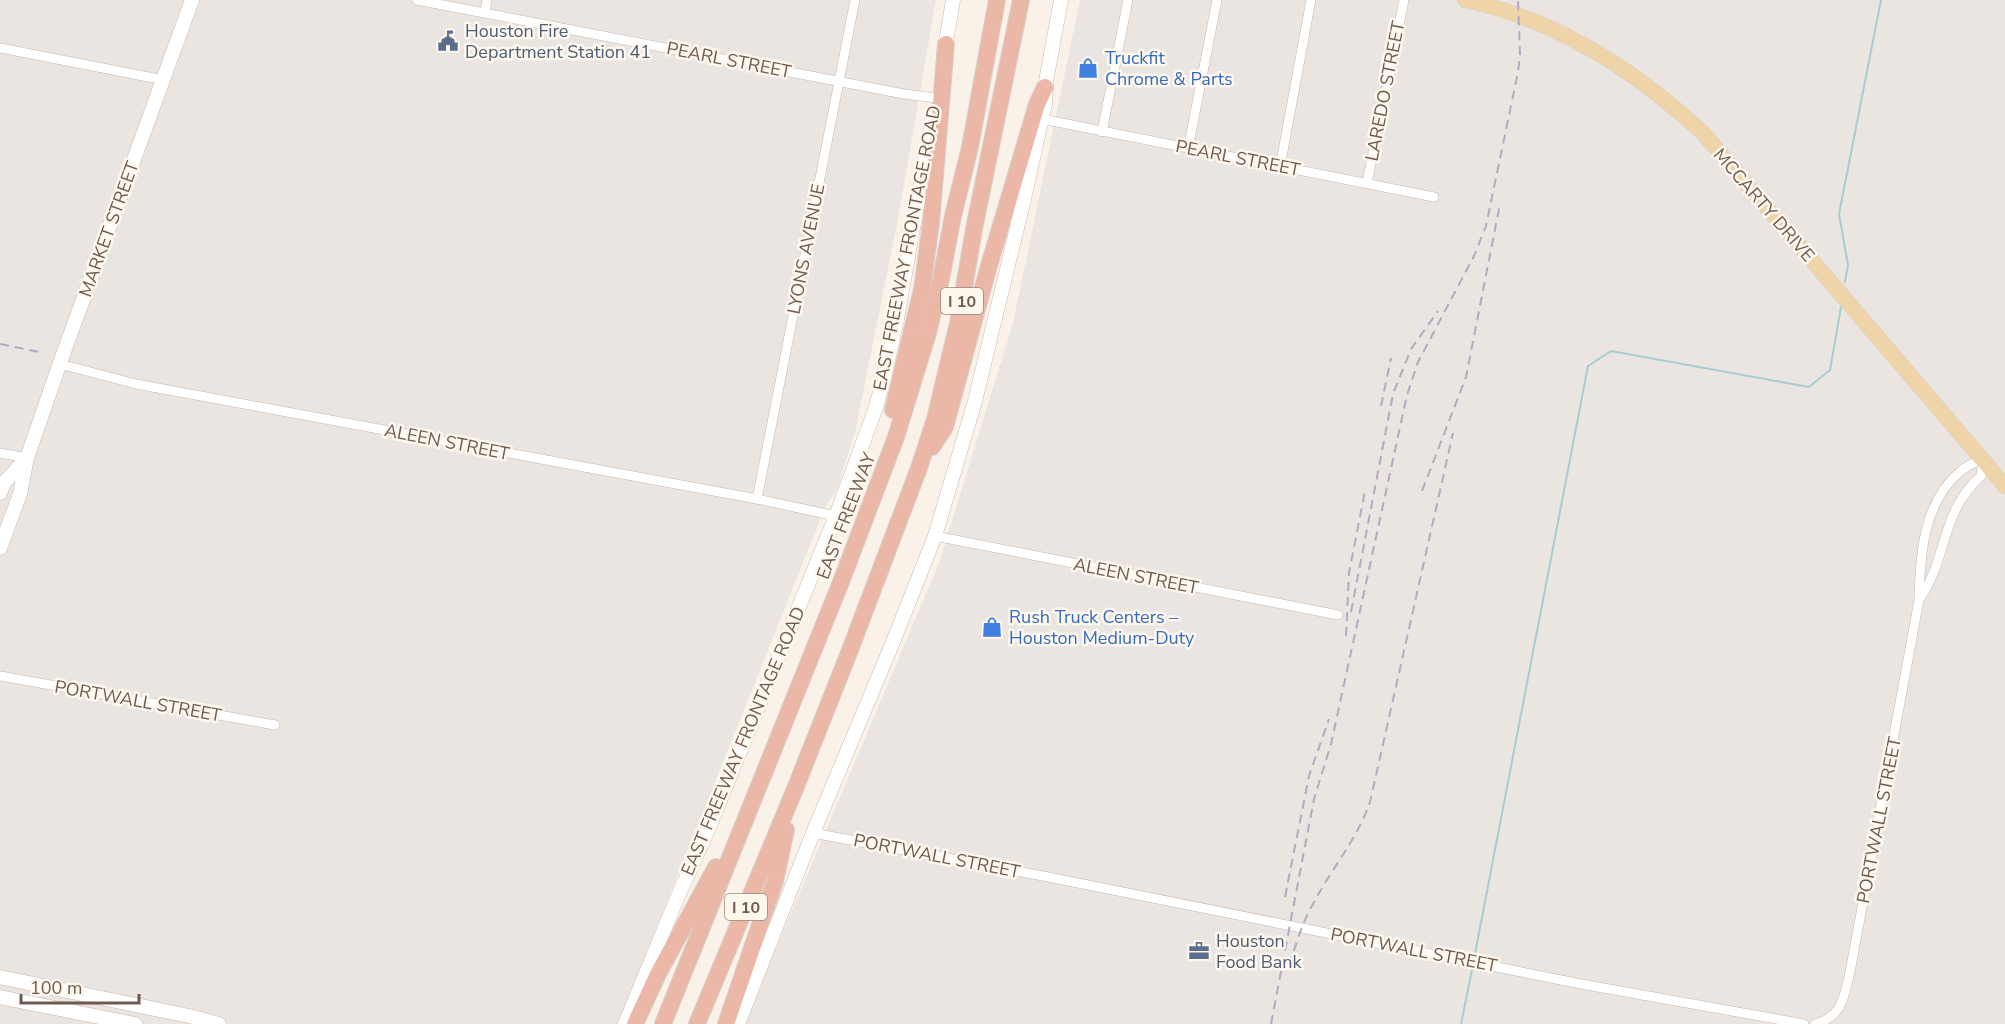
<svg xmlns="http://www.w3.org/2000/svg" width="2005" height="1024" viewBox="0 0 2005 1024" font-family="'Nunito Sans',sans-serif">
<rect width="100%" height="100%" fill="#faf2e8"/>
<!-- industrial -->
<g fill="#ebe5e1">
<polygon points="0,0 936,0 898,219 855,432 837,490 826,505 618,1024 0,1024"/>
<polygon points="1080,0 2005,0 2005,1024 744,1024 939,563 1013,323"/>
</g>
<g fill="none" stroke-linecap="round" stroke-linejoin="round">
<!-- stream -->
<g stroke="#a7ccd1" stroke-width="2">
<polyline points="1845,282 1848,265 1839,214 1881,0"/>
<polyline points="1474,959 1588,366 1611,351 1809,387 1830,370 1841,307"/>
<polyline points="1461,1024 1473,965"/>
</g>
<!-- street casing -->
<g stroke="#c7b8ae" stroke-width="10">
<g id="street">
<polyline points="417,0 904,94 936,98"/>
<polyline points="485,12 487,0"/>
<polyline points="0,48 164,80"/>
<polyline points="1042,119 1434,197"/>
<polyline points="1102,132 1128,0"/>
<polyline points="1188,149 1217,0"/>
<polyline points="1280,167 1311,0"/>
<polyline points="1367,183 1404,0"/>
<polyline points="60,364 136,384 757,499 836,516"/>
<polyline points="0,453 27,458"/>
<polyline points="757,499 855,0"/>
<polyline points="935,536 1338,615"/>
<path d="M1919,600C1948,559 1940,512 1981,476L1983,459"/>
<polyline points="0,676 275,725"/>
<polyline points="813,833 1048,877 1581,984 1804,1024"/>
<path d="M1815,1024C1843,1017 1844,996 1850,972L1919,600C1920,555 1923,501 1962,470C1968,465 1976,462 1983,459"/>
</g>
</g>
<!-- secondary casing -->
<g stroke="#cab8ac" stroke-width="15">
<g id="secondary">
<polyline points="944,54 953,0"/>
<polyline points="0,493 4,483 27,458"/>
<polyline points="0,548 20,494 27,458 61,360 192,0"/>
<polyline points="0,977 189,1016 219,1024"/>
<polyline points="0,997 135,1024"/>
<polyline points="625,1024 678,896 708,830 836,516 875,410 884,378 897,319 933,114"/>
<polyline points="738,1024 813,833 893,642 935,536 975,401 1024,199 1045,104 1045,87 1061,0"/>
</g>
</g>
<!-- primary casing -->
<g stroke="#d7d1ce" stroke-width="16">
<path id="primary" d="M1465,0C1555,19 1636,71 1703,133L2005,486"/>
</g>
<!-- highway casing -->
<g stroke="#d7d1ce" stroke-width="18">
<g id="highway">
<polyline points="893,410 922,289 931,223 946,44"/>
<polyline points="932,447 945,427 988,269 1037,104 1045,87"/>
<polyline points="635,1024 658,974 716,867"/>
<polyline points="663,1024 841,582 896,437 928,333 941,279 953,216 970,147 997,0"/>
<polyline points="697,1024 795,789 850,650 919,468 935,419 958,323 974,229 1021,0"/>
<polyline points="726,1024 775,881 786,830"/>
</g>
</g>
<!-- street -->
<use href="#street" stroke="#fff" stroke-width="9"/>
<!-- secondary -->
<use href="#secondary" stroke="#fff" stroke-width="14"/>
<!-- primary -->
<use href="#primary" stroke="#efd4a9" stroke-width="15"/>
<!-- highway -->
<use href="#highway" stroke="#ebb7a7" stroke-width="16"/>
<!-- rail -->
<g stroke="#b5a8c2" stroke-width="2" stroke-dasharray="9 6" stroke-linecap="butt">
<polyline points="0,344 39,352"/>
<polyline points="1381,406 1391,358"/>
<polyline points="1422,491 1466,377 1500,204"/>
<polyline points="1351,612 1393,394 1411,349 1438,311"/>
<polyline points="1346,636 1349,573 1365,491"/>
<polyline points="1285,897 1309,776 1329,719"/>
<path d="M1289,965C1296,945 1302,923 1313,904C1331,869 1357,840 1370,802L1453,433"/>
<polyline points="1271,1024 1314,799 1331,744 1407,395 1418,362 1474,256 1486,226 1518,72 1520,55 1518,0"/>
</g>
</g>
<!-- icons -->
<defs>
<g id="civic-bare" transform="scale(1.62)"><path d="M-.6-6.5H3V-4.5H.6V-3L4-1V1h2V6H-6V1h2V-1L-.6-3ZM-1.2 2.5V6h2.4V2.5Z" fill="#5c6f8a" stroke="#fdf7ee" stroke-width="2.5" paint-order="stroke"/></g>
<g id="shop-bare" transform="scale(1.62)"><path d="M-5-2.5h2.3a2.7 3.5 0 0 1 5.4 0H5L5.5 6h-11ZM-1.5-2.5h3a1.5 2.3 0 0 0-3 0Z" fill="#3f7fe0" stroke="#fdf7ee" stroke-width="2.5" paint-order="stroke"/></g>
<g id="office-bare" transform="scale(1.62)"><path d="M-6-3h4V-5.5h4V-3h4V5H-6ZM-1-4.5V-3h2v-1.5ZM-6 0V1H6V0Z" fill="#5c6f8a" stroke="#fdf7ee" stroke-width="2.5" paint-order="stroke"/></g>
</defs>
<g fill-rule="evenodd">
<use href="#civic-bare" x="448" y="41"/>
<use href="#shop-bare" x="1088" y="68"/>
<use href="#shop-bare" x="992" y="627"/>
<use href="#office-bare" x="1199" y="951"/>
</g>
<g text-anchor="middle" stroke-width="5" stroke-linejoin="round" paint-order="stroke">
<!-- shield labels -->
<g fill="#fdf7ee" stroke="#9a897f" stroke-width="1.5">
<rect x="941" y="288" width="42" height="26" rx="4.5"/>
<rect x="725" y="894" width="42" height="26" rx="4.5"/>
</g>
<g font-size="16" font-weight="bold" fill="#705a50">
<text x="962" y="307">I 10</text>
<text x="746" y="913">I 10</text>
</g>
<!-- service labels -->
<g font-size="18" fill="#4e5e75" stroke="#fdf7ee" text-anchor="start">
<text x="465" y="37">Houston Fire<tspan x="465" dy="21">Department Station 41</tspan></text>
<text x="1216" y="947">Houston<tspan x="1216" dy="21">Food Bank</tspan></text>
</g>
<!-- shop labels -->
<g font-size="18" fill="#366cbe" stroke="#fdf7ee" text-anchor="start">
<text x="1105" y="64">Truckfit<tspan x="1105" dy="21">Chrome &amp; Parts</tspan></text>
<text x="1009" y="623">Rush Truck Centers –<tspan x="1009" dy="21">Houston Medium-Duty</tspan></text>
</g>
<!-- street labels -->
<g font-size="18" fill="#705a50" stroke="#fdf7ee">
<text transform="translate(729 60) rotate(11)" y="6">PEARL STREET</text>
<text transform="translate(1385 91) rotate(-79)" y="6">LAREDO STREET</text>
<text transform="translate(1238 158) rotate(11)" y="6">PEARL STREET</text>
<text transform="translate(1764 205) rotate(49)" y="6">MCCARTY DRIVE</text>
<text transform="translate(109 229) rotate(-70)" y="6">MARKET STREET</text>
<text transform="translate(907 248) rotate(-79)" y="6">EAST FREEWAY FRONTAGE ROAD</text>
<text transform="translate(806 249) rotate(-79)" y="6">LYONS AVENUE</text>
<text transform="translate(447 442) rotate(11)" y="6">ALEEN STREET</text>
<text transform="translate(846 516) rotate(-69)" y="6">EAST FREEWAY</text>
<text transform="translate(1136 576) rotate(11)" y="6">ALEEN STREET</text>
<text transform="translate(138 701) rotate(10)" y="6">PORTWALL STREET</text>
<text transform="translate(743 741) rotate(-67)" y="6">EAST FREEWAY FRONTAGE ROAD</text>
<text transform="translate(1879 820) rotate(-79)" y="6">PORTWALL STREET</text>
<text transform="translate(937 856) rotate(11)" y="6">PORTWALL STREET</text>
<text transform="translate(1414 950) rotate(11)" y="6">PORTWALL STREET</text>
</g>
</g>
<!-- scale -->
<path d="M21 994v9h118v-9" fill="none" stroke="#705a50" stroke-width="3"/>
<text x="30" y="994" font-size="18" fill="#705a50" stroke="#fdf7ee" stroke-width="4.5" paint-order="stroke">100 m</text>
</svg>
